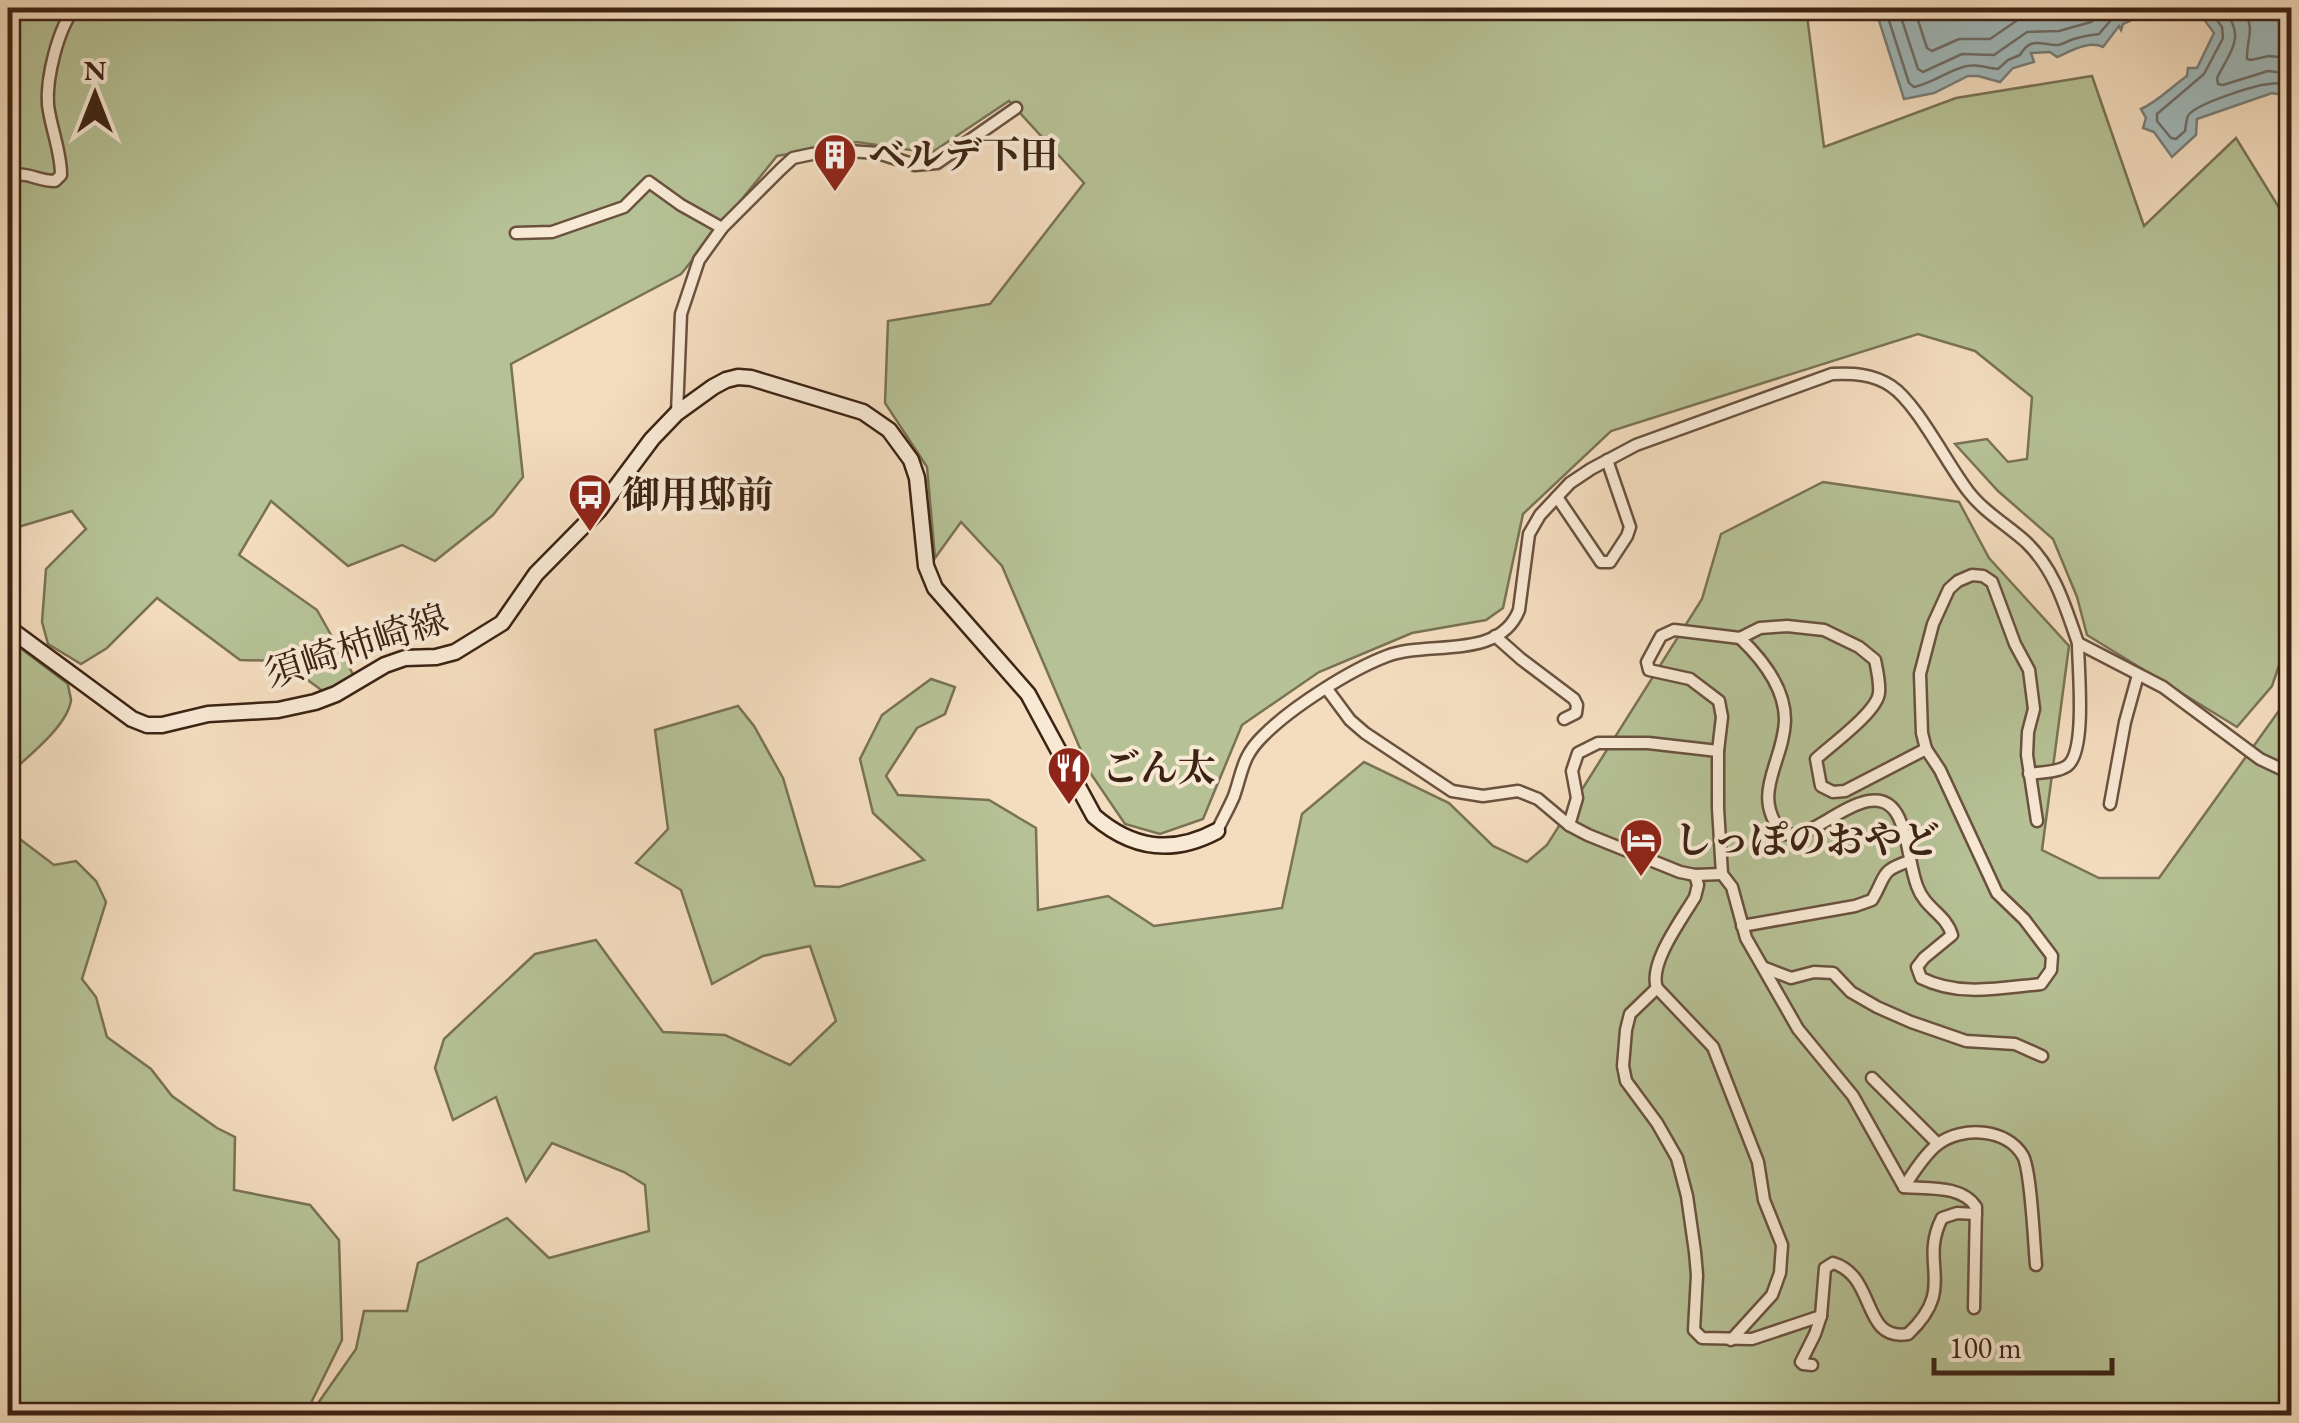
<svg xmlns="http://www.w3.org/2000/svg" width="2299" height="1423" viewBox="0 0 2299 1423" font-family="'EB Garamond','Noto Serif JP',serif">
<rect width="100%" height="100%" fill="#f4ddbf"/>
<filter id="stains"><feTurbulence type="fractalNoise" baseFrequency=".002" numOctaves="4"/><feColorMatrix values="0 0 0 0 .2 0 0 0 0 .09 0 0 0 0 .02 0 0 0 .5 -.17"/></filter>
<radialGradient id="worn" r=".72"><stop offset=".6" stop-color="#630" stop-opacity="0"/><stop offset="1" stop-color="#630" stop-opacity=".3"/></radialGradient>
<!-- green -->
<g fill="#b6c296" stroke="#797255" stroke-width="2.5">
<polygon points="8,8 1806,8 1824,147 1956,98 2092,76 2144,226 2236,138 2291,227 2291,630 2272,686 2237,727 2087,635 2077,597 2053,539 1998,491 1955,444 1987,439 2008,462 2027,459 2032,397 1975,351 1918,334 1611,431 1523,514 1503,608 1486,620 1412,633 1319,672 1242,725 1203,819 1160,834 1125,824 1091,774 1002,566 961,522 935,558 927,467 885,403 888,321 990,304 1084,183 1009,101 931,153 857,142 777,156 681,274 511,364 523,477 493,515 435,561 402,545 348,566 271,501 239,555 317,610 354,676 324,692 282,661 240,660 157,598 107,648 81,664 48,644 42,622 46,569 86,529 72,511 8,530"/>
<polygon points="1823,482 1959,502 1989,558 2069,646 2042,850 2099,878 2159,878 2291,694 2291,1415 309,1416 356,1349 364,1311 407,1311 418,1263 507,1218 549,1258 649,1231 645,1185 624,1172 552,1143 526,1181 496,1097 453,1120 435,1068 444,1039 535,954 596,940 663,1032 725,1035 790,1065 836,1021 810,946 763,956 712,984 681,890 636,863 668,829 655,730 738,706 754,726 783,778 815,886 839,887 924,860 873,813 860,759 882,715 931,679 955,687 945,714 917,728 886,776 898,795 989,800 1036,828 1038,910 1108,896 1154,926 1282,908 1302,814 1364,762 1449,803 1493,846 1527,862 1547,845 1702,599 1721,534"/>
<path d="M8,642L15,644L68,684C68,687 71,698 71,700C68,726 26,758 8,775Z"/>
<polygon points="8,830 54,865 76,861 96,881 106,902 82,979 96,997 107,1037 151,1069 172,1096 217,1128 235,1137 234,1190 310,1205 339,1240 342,1340 305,1415 8,1415"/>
</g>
<!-- water -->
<path fill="#a0babc" stroke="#787e79" stroke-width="2.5" d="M1875,8H2291V131L2283,109V95L2272,93L2197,119L2196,135L2172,157L2154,132L2143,128L2146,118L2141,109C2159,101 2171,87 2187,76L2188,68H2197L2214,33C2213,32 2205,20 2203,19C2191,8 2165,6 2152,14L2148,12L2123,24L2121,30L2119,26L2103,47C2089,40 2071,51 2057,57L2050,52L2031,53L2034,62L2013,68L2000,82L1978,76H1968L1934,93L1904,99Z"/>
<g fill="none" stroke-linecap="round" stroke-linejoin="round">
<!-- shore -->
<g stroke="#6e6e68" stroke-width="2.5">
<path d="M1885,8L1909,83L1914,87C1932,83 1946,72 1963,67C1975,63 1986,68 1998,69L2008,60L2020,55C2031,36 2041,45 2057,45C2062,45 2069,40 2074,39C2082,36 2091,35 2099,34L2111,20L2134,8"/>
<polyline points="1898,8 1918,69 1923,72 1962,54 1994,55 2027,32 2059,31 2091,22 2107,8"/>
<polyline points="1914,8 1927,48 1932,51 1959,39 1990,39 2022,17 2058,15 2084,8"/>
<path d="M2204,8L2211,12L2222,27L2223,38L2204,74L2157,114V121L2171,138L2176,139L2185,131C2186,126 2186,120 2188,116C2194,104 2256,85 2269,84C2279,82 2285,84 2292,90"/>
<path d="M2223,8C2246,37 2232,48 2217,78L2218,84L2223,85L2268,71L2292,74"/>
<path d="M2242,8C2257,30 2246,38 2247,59L2251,60L2269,56L2292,58"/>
</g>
<!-- minor casing -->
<g stroke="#6a523f" stroke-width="15">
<g id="minor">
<path d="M8,176C29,171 36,181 55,181L61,175C61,151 51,129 48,105C46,78 58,28 75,8"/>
<polyline points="516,233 552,232 624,207 649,182 681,205 722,228"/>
<polyline points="677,413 681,314 699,260 722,228 781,169 793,158 812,154 849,151 878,153 915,165 937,163 1016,108"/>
<polyline points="1557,497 1601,562 1610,562 1627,536 1630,527 1607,460"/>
<polyline points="1495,636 1521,659 1574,699 1577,705 1576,713 1564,719"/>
<path d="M1740,638C1762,659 1785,687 1785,720C1784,763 1749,794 1783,834C1788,834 1794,835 1799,834C1826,828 1878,773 1899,818C1909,840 1909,864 1917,886C1925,909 1946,914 1952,935L1924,958L1917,967L1921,978C1959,997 2000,988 2041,984L2051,970L2052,956L2024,919L1997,893L1940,770L1926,749L1922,733L1920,674L1933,624L1949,589L1958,581L1972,575L1983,576L1992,582L2015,644L2029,670L2034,709L2028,732L2027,755L2037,821"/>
<polyline points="1327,689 1350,720 1365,733 1452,791 1483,796 1518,791 1538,799 1569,825 1588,835 1680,872 1695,875 1722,874"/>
<path d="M2029,774C2041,772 2056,773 2067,766C2087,752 2078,668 2078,643"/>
<polyline points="2110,804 2125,722 2138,675"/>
<polyline points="1569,825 1577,798 1572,771 1578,753 1598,743 1648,743 1718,751"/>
<path d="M1217,831C1222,820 1229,808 1234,796C1243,770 1242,756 1264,735C1292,707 1350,670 1387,656C1428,640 1499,661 1519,610L1529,534L1540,515L1570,483L1591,469L1636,445L1832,374C1853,373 1873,374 1891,386C1917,403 1947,464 1968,491C1983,511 2007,525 2026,542C2055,570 2065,606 2078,643L2163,687L2260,759L2292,774"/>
<path d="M1695,875L1698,885L1695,897C1682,919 1648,964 1657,988L1713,1047L1758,1162L1764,1200L1782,1245L1780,1273L1772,1295L1731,1340"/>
<path d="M1742,926L1855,906L1872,900C1887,875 1879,871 1910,861"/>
<polyline points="1765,968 1791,978 1814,972 1833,973 1851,992 1877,1007 1911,1022 1966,1041 2015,1044 2042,1056"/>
<path d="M1657,988L1630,1014L1626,1030L1623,1066L1626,1081L1657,1123L1677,1158L1687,1196L1695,1252L1697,1275L1694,1330L1702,1338L1752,1339L1821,1316L1825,1268L1833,1263C1877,1276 1861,1342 1908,1334C1958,1287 1918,1265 1942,1218L1957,1213L1976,1214"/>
<polyline points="1872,1078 1938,1144"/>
<path d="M1904,1187L1853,1096L1798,1029L1746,938L1732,887L1722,874L1718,808V751L1722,717L1719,701L1690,679L1649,670L1647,662L1661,636L1674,630L1740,638L1760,628L1787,626L1824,630L1859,647L1875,660C1877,670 1880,682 1879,693C1877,712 1831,745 1816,759L1821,786L1833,792L1845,791L1926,749"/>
<path d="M1904,1187C1913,1173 1925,1154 1938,1144C1962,1126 2007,1128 2023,1156C2031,1171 2034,1243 2036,1265"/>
<path d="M1904,1187C1928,1189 1962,1185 1976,1207L1974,1308"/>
<polyline points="1812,1365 1803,1364 1801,1362 1815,1334 1821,1316"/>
</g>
</g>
<!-- secondary casing -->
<g stroke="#3c2314" stroke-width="19">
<path id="secondary" d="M8,630L14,632L132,719L147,725H162L208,714L278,710L315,702L336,694L385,665L405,658L436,657L455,652L502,623L536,574L599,510L652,439L677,413L713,387L726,380L738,377L751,378L863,412L889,430L911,460L917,478L926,566L935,588L1028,694L1094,816C1132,849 1172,855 1217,831"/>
</g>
<!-- minor -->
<use href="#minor" stroke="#f8e9d5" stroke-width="10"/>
<!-- secondary -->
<use href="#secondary" stroke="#f8e9d5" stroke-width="14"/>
</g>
<!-- icons -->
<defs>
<g id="building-pin" transform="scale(2.25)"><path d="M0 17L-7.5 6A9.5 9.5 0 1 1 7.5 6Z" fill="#8f2418" stroke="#f8e9d5"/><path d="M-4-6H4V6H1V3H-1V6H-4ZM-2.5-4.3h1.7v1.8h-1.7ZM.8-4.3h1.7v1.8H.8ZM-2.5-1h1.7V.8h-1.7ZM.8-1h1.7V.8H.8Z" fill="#fff"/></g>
<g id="bus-pin" transform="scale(2.25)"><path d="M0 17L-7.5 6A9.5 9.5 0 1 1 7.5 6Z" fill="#8f2418" stroke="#f8e9d5"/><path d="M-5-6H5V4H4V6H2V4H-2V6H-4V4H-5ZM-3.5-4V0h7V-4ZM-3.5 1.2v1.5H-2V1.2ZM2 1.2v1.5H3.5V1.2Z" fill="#fff"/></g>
<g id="restaurant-pin" transform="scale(2.25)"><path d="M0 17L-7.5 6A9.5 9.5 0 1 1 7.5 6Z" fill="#8f2418" stroke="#f8e9d5"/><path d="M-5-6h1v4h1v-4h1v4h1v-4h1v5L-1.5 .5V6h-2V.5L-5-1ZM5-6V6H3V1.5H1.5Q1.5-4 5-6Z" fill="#fff"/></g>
<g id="hotel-pin" transform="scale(2.25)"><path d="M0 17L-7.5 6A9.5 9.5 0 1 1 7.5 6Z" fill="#8f2418" stroke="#f8e9d5"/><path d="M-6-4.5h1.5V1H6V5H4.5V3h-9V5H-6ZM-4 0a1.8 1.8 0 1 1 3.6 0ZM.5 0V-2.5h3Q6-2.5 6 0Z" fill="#fff"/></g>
</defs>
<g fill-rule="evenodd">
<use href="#building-pin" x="835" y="155"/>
<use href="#bus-pin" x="590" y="495"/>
<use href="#restaurant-pin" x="1069" y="768"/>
<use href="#hotel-pin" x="1641" y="840"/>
</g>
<g text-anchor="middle" stroke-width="8" stroke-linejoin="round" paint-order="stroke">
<!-- poi labels -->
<g font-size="38" font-weight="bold" fill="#3c2314" stroke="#f8e9d5" text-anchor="start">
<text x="868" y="168">ベルデ下田</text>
<text x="622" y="508">御用邸前</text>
<text x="1102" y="781">ごん太</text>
<text x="1674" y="853">しっぽのおやど</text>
</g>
<!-- street labels -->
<g font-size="38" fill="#3c2314" stroke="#f8e9d5">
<text transform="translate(356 646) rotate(-18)" y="13">須崎柿崎線</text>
</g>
</g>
<!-- margin -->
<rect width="2299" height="1423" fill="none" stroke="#f4ddbf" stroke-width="40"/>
<rect x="10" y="10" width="2279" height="1403" fill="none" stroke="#3c2314" stroke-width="5"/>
<rect x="20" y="20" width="2259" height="1383" fill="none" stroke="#3c2314" stroke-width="2.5"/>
<!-- north arrow -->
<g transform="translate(95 95)" stroke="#f8e9d5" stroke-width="8" paint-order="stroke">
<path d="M0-8L18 38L0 25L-18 38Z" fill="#3c2314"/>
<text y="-15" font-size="28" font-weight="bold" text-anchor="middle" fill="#3c2314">N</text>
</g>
<!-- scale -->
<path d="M1934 1358v15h178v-15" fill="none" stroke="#3c2314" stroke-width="5"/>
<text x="1949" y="1358" font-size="30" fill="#3c2314" stroke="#f8e9d5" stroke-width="8" paint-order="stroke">100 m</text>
<rect width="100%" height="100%" filter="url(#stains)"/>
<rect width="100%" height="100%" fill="url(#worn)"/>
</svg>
